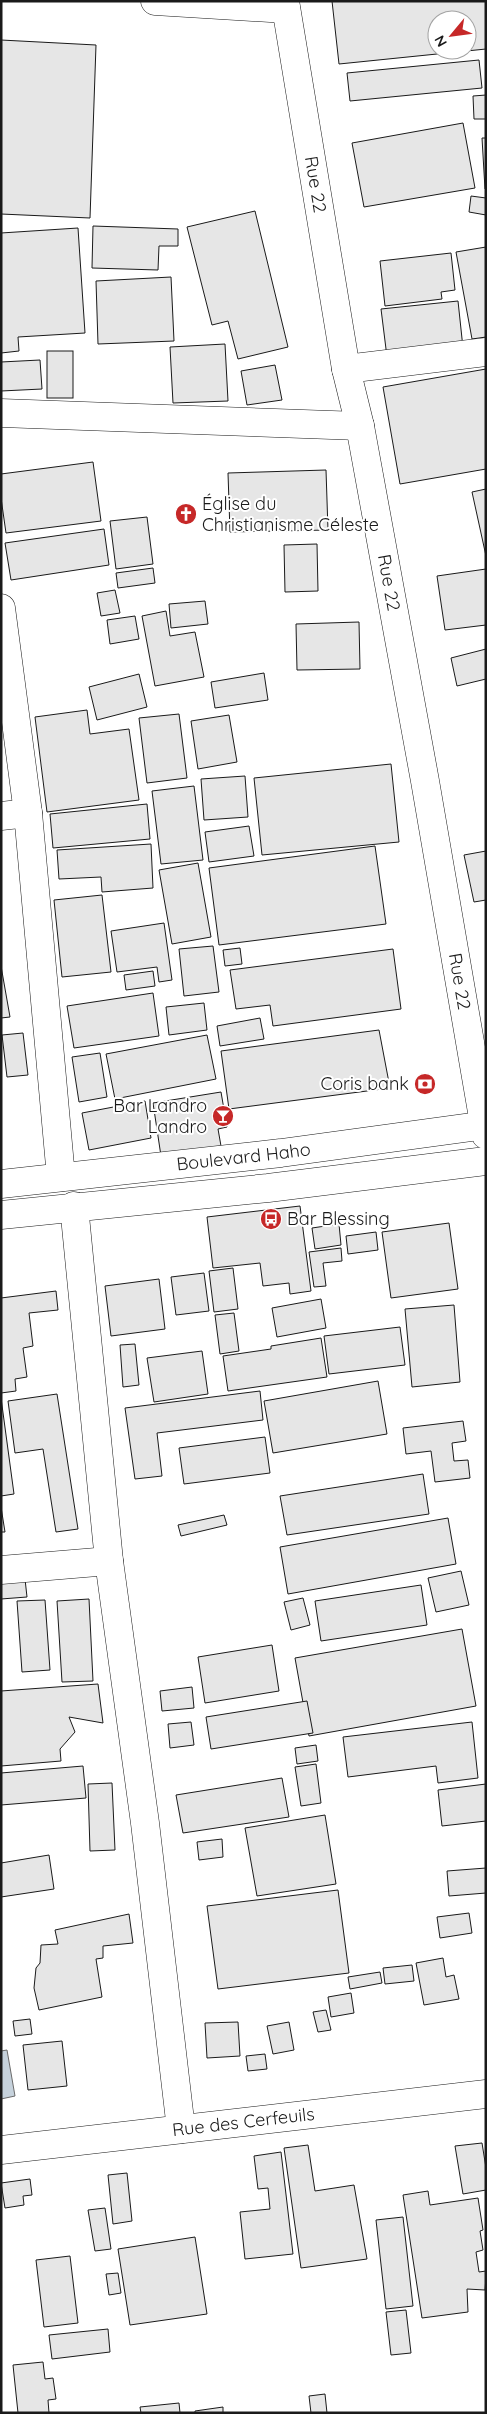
<svg xmlns="http://www.w3.org/2000/svg" width="487" height="2414" viewBox="0 0 487 2414" font-family="Quicksand,sans-serif">
<rect width="100%" height="100%" fill="#fff"/>
<!-- water -->
<polygon fill="#c6d2dc" stroke="#6a6a6a" points="7,2050 15,2096 1,2099 1,2051"/>
<!-- building -->
<g fill="#e6e6e6" stroke="#1a1a1a" fill-rule="evenodd">
<path d="M332,1H486V49L339,64ZM437,20H467V50H437Z"/>
<polygon points="1,40 96,45 90,218 1,214"/>
<polygon points="479,60 482,88 350,101 347,73"/>
<polygon points="486,95 486,119 474,119 473,96"/>
<polygon points="463,123 475,188 364,207 352,143"/>
<polygon points="482,138 486,138 486,189 485,189"/>
<polygon points="471,196 486,198 486,215 469,212"/>
<polygon points="255,211 288,347 238,359 228,321 212,325 187,227"/>
<polygon points="93,226 178,229 178,246 159,246 158,270 92,268"/>
<polygon points="78,228 85,333 18,337 19,351 1,353 1,233"/>
<polygon points="486,247 486,337 472,339 456,252"/>
<polygon points="451,253 455,290 441,292 442,299 385,306 380,261"/>
<polygon points="171,277 174,341 98,344 96,281"/>
<polygon points="458,301 463,348 387,357 381,309"/>
<polygon points="225,344 228,401 173,403 170,347"/>
<rect x="47" y="351" width="26" height="47"/>
<polygon points="40,360 42,389 1,391 1,362"/>
<polygon points="275,365 282,400 247,405 241,371"/>
<polygon points="486,369 486,469 400,484 383,387"/>
<polygon points="93,462 101,521 6,533 1,498 1,474"/>
<polygon points="326,470 328,530 230,532 228,473"/>
<polygon points="486,489 486,556 472,492"/>
<polygon points="147,517 153,564 116,569 110,521"/>
<polygon points="104,529 109,565 11,580 5,543"/>
<polygon points="317,544 318,591 285,592 284,545"/>
<polygon points="153,568 155,583 118,588 116,573"/>
<polygon points="486,569 486,625 445,630 437,576"/>
<polygon points="115,590 120,613 101,616 97,593"/>
<polygon points="205,601 208,624 171,628 169,604"/>
<polygon points="166,611 170,636 195,632 204,677 155,686 142,616"/>
<polygon points="135,616 139,639 110,644 107,620"/>
<polygon points="359,622 360,669 297,670 296,624"/>
<polygon points="486,649 486,679 457,686 451,658"/>
<polygon points="264,673 268,700 215,708 211,682"/>
<polygon points="139,674 147,707 97,720 89,687"/>
<polygon points="87,710 90,734 129,729 139,800 47,812 35,717"/>
<polygon points="179,714 187,778 147,783 139,718"/>
<polygon points="229,715 237,762 198,769 191,721"/>
<polygon points="391,764 399,842 262,855 254,778"/>
<polygon points="245,776 248,817 204,820 201,779"/>
<polygon points="194,786 203,860 161,864 152,791"/>
<polygon points="147,804 150,839 53,848 50,814"/>
<polygon points="249,826 254,856 209,862 205,832"/>
<polygon points="151,844 153,888 102,892 101,877 59,879 57,850"/>
<polygon points="375,846 386,924 219,945 209,868"/>
<polygon points="486,851 486,900 474,902 464,855"/>
<polygon points="198,863 211,937 172,944 159,870"/>
<polygon points="102,895 111,972 62,977 54,900"/>
<polygon points="164,923 172,980 159,982 157,967 117,972 111,931"/>
<polygon points="213,946 219,992 184,996 179,949"/>
<polygon points="240,948 242,964 225,966 223,950"/>
<polygon points="393,949 401,1009 273,1026 270,1005 236,1009 230,970"/>
<polygon points="1,966 10,1017 1,1018"/>
<polygon points="153,971 155,986 126,990 124,975"/>
<polygon points="153,993 159,1036 74,1048 67,1006"/>
<polygon points="204,1003 207,1030 169,1035 166,1007"/>
<polygon points="260,1018 264,1039 220,1046 217,1026"/>
<polygon points="379,1030 390,1088 229,1109 221,1051"/>
<polygon points="23,1033 28,1075 7,1077 2,1035"/>
<polygon points="207,1035 216,1079 115,1099 106,1054"/>
<polygon points="100,1053 107,1097 79,1102 72,1057"/>
<polygon points="221,1092 227,1127 218,1129 221,1146 161,1156 153,1103"/>
<polygon points="145,1101 151,1138 89,1150 82,1113"/>
<polygon points="300,1206 311,1291 290,1294 289,1283 263,1286 260,1263 213,1268 207,1217"/>
<polygon points="449,1223 458,1289 391,1298 382,1232"/>
<polygon points="339,1224 341,1245 315,1249 312,1228"/>
<polygon points="376,1232 378,1250 348,1254 346,1236"/>
<polygon points="341,1248 342,1261 323,1263 326,1286 314,1287 309,1252"/>
<polygon points="233,1268 238,1309 214,1312 209,1271"/>
<polygon points="204,1273 209,1311 176,1315 171,1277"/>
<polygon points="159,1279 165,1329 111,1336 105,1286"/>
<polygon points="56,1291 58,1310 29,1313 33,1346 23,1348 27,1377 15,1379 16,1391 1,1393 1,1298"/>
<polygon points="321,1299 326,1328 277,1337 272,1308"/>
<polygon points="454,1305 460,1382 412,1387 405,1309"/>
<polygon points="234,1313 239,1351 220,1354 215,1315"/>
<polygon points="400,1327 405,1365 329,1374 324,1336"/>
<polygon points="321,1338 327,1377 228,1391 223,1356 271,1349 271,1346"/>
<polygon points="135,1344 139,1385 123,1387 120,1345"/>
<polygon points="202,1351 208,1394 154,1402 147,1358"/>
<polygon points="378,1381 387,1434 273,1453 264,1401"/>
<polygon points="260,1391 263,1420 157,1433 162,1476 135,1479 125,1408"/>
<polygon points="57,1394 78,1529 56,1532 43,1449 15,1453 8,1401"/>
<polygon points="1,1398 14,1494 1,1496"/>
<polygon points="463,1421 466,1441 452,1443 454,1461 468,1460 470,1478 435,1482 431,1451 406,1454 403,1428"/>
<polygon points="265,1437 270,1473 184,1484 179,1448"/>
<polygon points="423,1474 429,1514 287,1535 280,1496"/>
<polygon points="1,1507 5,1532 1,1532"/>
<polygon points="224,1515 227,1525 181,1536 178,1525"/>
<polygon points="448,1518 456,1564 288,1594 280,1547"/>
<polygon points="24,1570 27,1597 1,1599 1,1572"/>
<polygon points="461,1571 469,1605 436,1612 428,1578"/>
<polygon points="421,1585 427,1625 321,1641 315,1601"/>
<polygon points="303,1598 310,1625 291,1630 284,1602"/>
<polygon points="89,1599 93,1681 62,1682 57,1601"/>
<polygon points="45,1600 50,1670 22,1672 17,1601"/>
<polygon points="462,1629 476,1706 309,1736 295,1658"/>
<polygon points="272,1645 279,1691 205,1703 198,1657"/>
<polygon points="98,1684 103,1723 69,1717 75,1732 60,1749 61,1761 1,1766 1,1691"/>
<polygon points="192,1687 194,1708 162,1711 160,1691"/>
<polygon points="307,1701 313,1733 211,1749 206,1717"/>
<polygon points="191,1722 194,1745 170,1748 168,1724"/>
<polygon points="472,1722 478,1778 438,1783 436,1766 348,1777 343,1737"/>
<polygon points="316,1745 318,1761 297,1764 295,1748"/>
<polygon points="316,1764 321,1803 301,1806 295,1767"/>
<polygon points="83,1766 86,1798 1,1805 1,1773"/>
<polygon points="282,1778 289,1817 183,1833 176,1795"/>
<polygon points="112,1783 115,1850 90,1851 88,1784"/>
<polygon points="486,1784 486,1821 442,1826 438,1790"/>
<polygon points="325,1815 336,1884 257,1896 245,1828"/>
<polygon points="222,1839 223,1857 199,1860 197,1842"/>
<polygon points="49,1855 54,1889 1,1897 1,1863"/>
<polygon points="486,1868 486,1893 449,1896 447,1871"/>
<polygon points="338,1890 349,1973 218,1989 207,1906"/>
<polygon points="469,1913 472,1933 440,1938 437,1917"/>
<polygon points="129,1914 133,1943 103,1946 103,1958 96,1959 102,1997 39,2010 34,1988 36,1968 40,1963 41,1945 58,1944 55,1930"/>
<polygon points="443,1958 446,1977 454,1975 459,1999 424,2005 416,1963"/>
<polygon points="412,1965 414,1981 385,1984 383,1968"/>
<polygon points="380,1972 382,1983 350,1989 348,1977"/>
<polygon points="351,1993 354,2013 331,2017 328,1997"/>
<polygon points="326,2010 331,2030 318,2032 313,2012"/>
<polygon points="30,2019 32,2034 15,2036 13,2021"/>
<polygon points="238,2022 240,2056 207,2058 205,2023"/>
<polygon points="289,2022 294,2050 273,2054 267,2026"/>
<polygon points="62,2041 67,2086 28,2090 23,2045"/>
<polygon points="265,2054 267,2069 248,2071 246,2056"/>
<polygon points="482,2143 486,2168 486,2190 463,2194 455,2146"/>
<polygon points="308,2145 315,2191 354,2185 367,2259 301,2268 284,2148"/>
<polygon points="281,2152 293,2254 245,2259 240,2212 270,2209 268,2188 258,2189 254,2156"/>
<polygon points="127,2173 132,2221 113,2224 108,2175"/>
<polygon points="30,2179 32,2195 23,2196 24,2205 5,2208 1,2183"/>
<polygon points="428,2191 430,2205 478,2198 483,2230 480,2231 483,2250 476,2252 479,2272 486,2271 486,2277 485,2290 467,2289 468,2312 422,2318 403,2195"/>
<polygon points="105,2208 111,2249 95,2251 88,2210"/>
<polygon points="403,2217 413,2306 386,2309 376,2220"/>
<polygon points="195,2237 207,2314 130,2325 118,2249"/>
<polygon points="70,2256 78,2323 44,2327 36,2260"/>
<polygon points="118,2273 121,2293 109,2295 106,2274"/>
<polygon points="406,2310 411,2353 391,2355 386,2312"/>
<polygon points="108,2329 110,2352 52,2359 49,2335"/>
<polygon points="43,2362 45,2379 53,2378 56,2399 48,2400 49,2413 18,2413 13,2365"/>
<polygon points="325,2394 327,2413 311,2413 309,2396"/>
<polygon points="179,2403 180,2413 141,2413 140,2407"/>
<polygon points="223,2407 223,2413 195,2413 195,2411"/>
</g>
<g fill="none" stroke-linecap="round" stroke-linejoin="round">
<!-- minor casing -->
<g stroke="#1a1a1a" stroke-width="29">
<g id="minor">
<polyline points="155,1 286,9"/>
<path id="s1" d="M285,1L346,369L360,426L425,781L486,1135"/>
<polyline points="346,369 486,352"/>
<polyline points="1,413 360,426"/>
<polyline points="1,608 28,813 61,1177"/>
<polyline points="1,816 28,813"/>
<polyline points="74,1206 109,1561 145,1823 181,2129"/>
<polyline points="1,1570 109,1561"/>
<path id="s2" d="M1,2150L486,2094"/>
</g>
</g>
<!-- major casing -->
<g stroke="#1a1a1a" stroke-width="29">
<g id="major">
<path id="s3" d="M1,1184L281,1153L486,1125"/>
<polyline points="1,1215 268,1188 486,1161"/>
</g>
</g>
<!-- minor -->
<use href="#minor" stroke="#fff" stroke-width="28"/>
<!-- major -->
<use href="#major" stroke="#fff" stroke-width="28"/>
</g>
<!-- icons -->
<defs>
<g id="church-disc" transform="scale(1.125)"><circle r="9.5" fill="#c62828" stroke="#fff"/><path d="M-1.2-6h2.4v3.5h3.3v2.4h-3.3V6h-2.4V-.1h-3.3v-2.4h3.3Z" fill="#fff"/></g>
<g id="bank-disc" transform="scale(1.125)"><circle r="9.5" fill="#c62828" stroke="#fff"/><path d="M-6-4H6V4H-6ZM0-2.3a2.3 2.3 0 1 0 0 4.6a2.3 2.3 0 1 0 0-4.6Z" fill="#fff"/></g>
<g id="bar-disc" transform="scale(1.125)"><circle r="9.5" fill="#c62828" stroke="#fff"/><path d="M-6-5H6L.8 .8V4.5H3.5V6h-7V4.5H-.8V.8Z" fill="#fff"/></g>
<g id="bus-disc" transform="scale(1.125)"><circle r="9.5" fill="#c62828" stroke="#fff"/><path d="M-5-6H5V4H4V6H2V4H-2V6H-4V4H-5ZM-3.5-4V0h7V-4ZM-3.5 1.2v1.5H-2V1.2ZM2 1.2v1.5H3.5V1.2Z" fill="#fff"/></g>
</defs>
<g fill-rule="evenodd">
<use href="#church-disc" x="186" y="514"/>
<use href="#bank-disc" x="425" y="1084"/>
<use href="#bar-disc" x="223" y="1116"/>
<use href="#bus-disc" x="271" y="1219"/>
</g>
<g text-anchor="middle" stroke-width="4" stroke-linejoin="round" paint-order="stroke">
<!-- street labels -->
<g font-size="18" fill="#1a1a1a" stroke="#fff">
<text dy="6" stroke="none"><textPath href="#s1" startOffset="186">Rue 22</textPath></text>
<text dy="6" stroke="none"><textPath href="#s1" startOffset="591">Rue 22</textPath></text>
<text dy="6" stroke="none"><textPath href="#s1" startOffset="996">Rue 22</textPath></text>
<text dy="6" stroke="none"><textPath href="#s3" startOffset="244">Boulevard Haho</textPath></text>
<text dy="6" stroke="none"><textPath href="#s2" startOffset="244">Rue des Cerfeuils</textPath></text>
</g>
<!-- poi labels -->
<g font-size="18" fill="#1a1a1a" stroke="#fff" text-anchor="start">
<text x="202" y="510">Église du<tspan x="202" dy="21">Christianisme Céleste</tspan></text>
<text x="409" y="1090" text-anchor="end">Coris bank</text>
<text x="207" y="1112" text-anchor="end">Bar Landro<tspan x="207" dy="21">Landro</tspan></text>
<text x="287" y="1225">Bar Blessing</text>
</g>
</g>
<!-- border -->
<rect width="487" height="2414" fill="none" stroke="#1a1a1a" stroke-width="5"/>
<!-- north arrow -->
<g transform="translate(452 35) rotate(241)"><circle r="24" fill="#ffffff" stroke="#a3a3a3"/>
<path d="M0-4L9 19L0 12L-9 19Z" fill="#c62828"/>
<text y="-8" font-size="14" font-weight="bold" text-anchor="middle" fill="#1a1a1a">N</text>
</g>
</svg>
